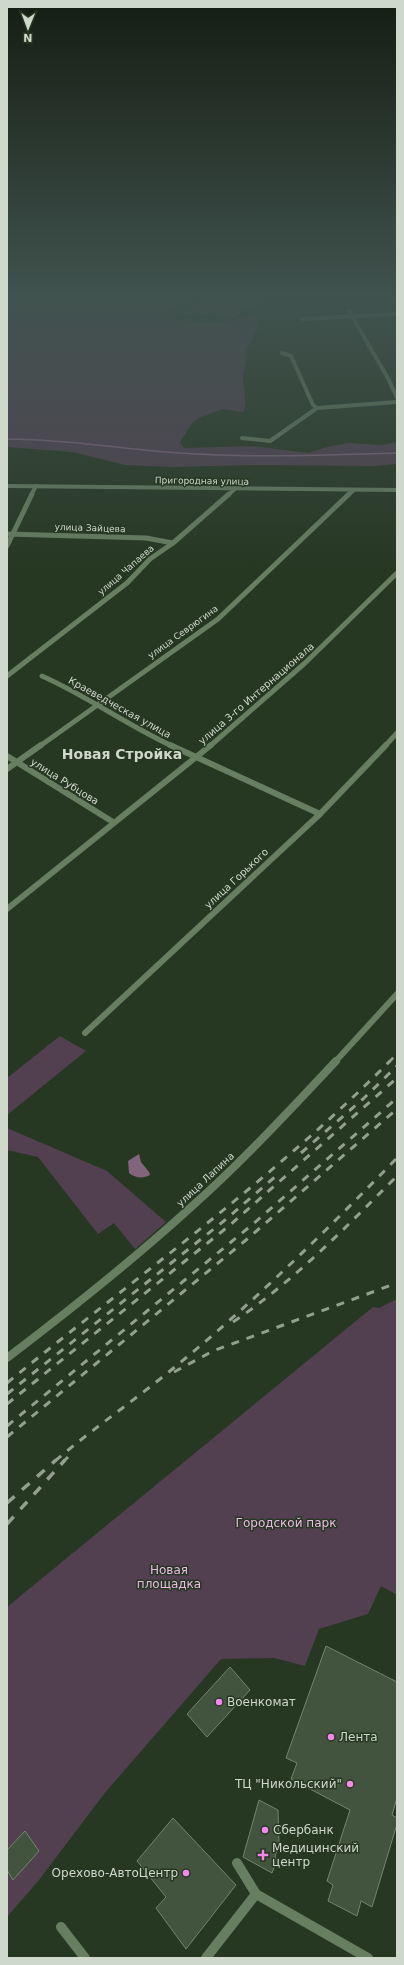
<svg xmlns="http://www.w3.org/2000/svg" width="404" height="1965" viewBox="0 0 404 1965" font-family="'DejaVu Sans',sans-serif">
<rect width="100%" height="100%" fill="#263722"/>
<!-- green -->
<g fill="#524050">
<path d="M7,297H209C195,303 177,302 165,313L168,317C187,325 238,324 255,313C264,325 251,340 245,350C248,359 244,368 243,376C242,388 249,402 243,412L223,409L198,418L192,423L180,442L184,448L253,446L309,453L327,447L348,443L381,445L397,442V464L373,466L255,465L172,467L125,465L72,452L7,447Z"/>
<path d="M223,297H268L272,298L271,301C258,305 244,306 236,318H226L200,313L178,315V311L181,308Z"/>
<polygon points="60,1036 86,1051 7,1115 7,1078"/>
<polygon points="7,1128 107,1171 166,1222 135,1249 114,1223 98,1234 38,1157 7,1150"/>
<polygon points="397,1299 397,1595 381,1586 368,1614 319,1629 305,1666 274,1658 221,1659 104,1794 39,1880 7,1917 7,1607 373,1307 379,1308"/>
</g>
<!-- water -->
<path fill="#82647e" d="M139,1154L141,1162L149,1172L150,1175C143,1179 135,1178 129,1173L128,1161Z"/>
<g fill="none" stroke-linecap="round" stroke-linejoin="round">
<!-- stream -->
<path stroke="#82647e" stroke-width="1.5" d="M7,439C65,439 121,449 179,453C252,458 324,455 397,453"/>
</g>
<!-- building -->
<g fill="#42533e" stroke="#72856d">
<polygon points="326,1646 397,1682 397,1798 392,1815 397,1818 397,1824 372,1907 361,1901 357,1916 328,1901 333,1885 327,1881 350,1810 291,1779 297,1763 286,1758"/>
<polygon points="230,1667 250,1690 207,1737 187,1714"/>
<polygon points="259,1800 278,1810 279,1843 275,1857 277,1860 272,1873 243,1857"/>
<polygon points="173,1818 236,1885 186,1949 156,1908 166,1897 137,1861"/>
<polygon points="25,1831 39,1851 13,1880 7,1870 7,1850"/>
</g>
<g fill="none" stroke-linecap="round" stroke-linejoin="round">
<!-- street-far4 -->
<g stroke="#677e61" stroke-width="4">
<polyline points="349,311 389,380 397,398"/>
<polyline points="302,319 397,314"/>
<polyline points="282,353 291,356 313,405 317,408"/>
<polyline points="242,438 270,441 317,408 397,402"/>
<polyline points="7,486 397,490"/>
<polyline points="31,495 36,486"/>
<polyline points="228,495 235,489"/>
<polyline points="348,495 354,490"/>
</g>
<!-- street-far3 -->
<g stroke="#677e61" stroke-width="5">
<polyline points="7,534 146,538 173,543"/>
<polyline points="7,546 32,494"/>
<polyline points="7,676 127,583 150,559 173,543 229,494"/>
<path d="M42,676C87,696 127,725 172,746"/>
<polyline points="40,746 218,619 349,494"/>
<polyline points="210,746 305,663 397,573"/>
<polyline points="385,746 397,733"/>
</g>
<!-- street-far2 -->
<g stroke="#677e61" stroke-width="6">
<polyline points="170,745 320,814"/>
<polyline points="7,756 113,822"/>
<polyline points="7,769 41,745"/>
<polyline points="7,909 211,745"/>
<polyline points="85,1033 320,814 386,745"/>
<polyline points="335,1062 397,994"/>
</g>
<!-- street-far1 -->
<path stroke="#677e61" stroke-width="8" d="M7,1358C70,1310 132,1261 190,1208C242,1162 289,1111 336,1061"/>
<!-- street -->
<g stroke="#677e61" stroke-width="10">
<polyline points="237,1863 256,1894 368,1958"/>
<polyline points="61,1927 85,1958"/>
<polyline points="206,1958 256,1894"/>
</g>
<!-- rail-far2 -->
<polyline stroke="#939f8f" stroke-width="2.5" stroke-dasharray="6 6" stroke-linecap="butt" points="389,1062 397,1054"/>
<!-- rail-far1 -->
<g stroke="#939f8f" stroke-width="3" stroke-dasharray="8 8" stroke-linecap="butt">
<polyline points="301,1153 363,1099 397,1066"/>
<path d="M233,1322C294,1281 345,1228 397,1176"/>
<polyline points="174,1372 213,1351 397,1283"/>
<path d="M7,1383C136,1277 272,1180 390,1061"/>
<polyline points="7,1394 225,1220 276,1176"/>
<polyline points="7,1404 230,1225 397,1078"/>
<polyline points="7,1426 253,1224 397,1098"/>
<polyline points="7,1437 246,1240 397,1109"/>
<path d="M55,1461C89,1432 125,1407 160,1379C244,1312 322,1235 397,1158"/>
<polyline points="64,1461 68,1457"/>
</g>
<!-- rail -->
<g stroke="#939f8f" stroke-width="3.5" stroke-dasharray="10 10" stroke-linecap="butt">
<polyline points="7,1503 56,1460"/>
<polyline points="7,1524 65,1460"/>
</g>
</g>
<!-- sky -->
<linearGradient id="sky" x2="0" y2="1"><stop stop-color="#151e13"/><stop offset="0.52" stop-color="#41534f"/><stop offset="1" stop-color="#41534f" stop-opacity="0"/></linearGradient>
<rect width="404" height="572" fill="url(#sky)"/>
<!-- markers -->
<g fill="#f688ed" stroke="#263722" stroke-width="1.5">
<circle cx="219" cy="1702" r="4"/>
<circle cx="331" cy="1737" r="4"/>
<circle cx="350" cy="1784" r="4"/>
<circle cx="265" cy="1830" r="4"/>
<path d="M261 1849h4v4h4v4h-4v4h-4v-4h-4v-4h4z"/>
<circle cx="186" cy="1873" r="4"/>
</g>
<g text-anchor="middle" stroke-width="3" stroke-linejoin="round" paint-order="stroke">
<!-- far-street labels -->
<g font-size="9" fill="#ced8cb" stroke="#263722">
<text transform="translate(202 481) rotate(1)" y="3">Пригородная улица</text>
<text transform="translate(90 528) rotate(2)" y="3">улица Зайцева</text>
<text transform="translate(126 570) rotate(-41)" y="3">улица Чапаева</text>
<text transform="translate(183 632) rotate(-36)" y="3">улица Севрюгина</text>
</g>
<!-- street labels -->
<g font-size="10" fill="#ced8cb" stroke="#263722">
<text transform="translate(256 693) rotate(-41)" y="4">улица 3-го Интернационала</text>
<text transform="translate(120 707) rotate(29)" y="4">Краеведческая улица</text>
<text transform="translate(65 781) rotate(32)" y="4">улица Рубцова</text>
<text transform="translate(236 878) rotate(-43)" y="4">улица Горького</text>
<text transform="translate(205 1179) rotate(-43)" y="4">улица Лапина</text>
</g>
<!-- near-park labels -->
<g font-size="12" fill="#edbae7" stroke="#263722">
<text x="286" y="1527">Городской парк</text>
<text x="169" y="1574">Новая<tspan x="169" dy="14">площадка</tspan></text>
</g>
<!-- near-poi labels -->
<g font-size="12" fill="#ced8cb" stroke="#263722" text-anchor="start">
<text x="227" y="1706">Военкомат</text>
<text x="339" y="1741">Лента</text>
<text x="342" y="1788" text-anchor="end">ТЦ "Никольский"</text>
<text x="273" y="1834">Сбербанк</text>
<text x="272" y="1852">Медицинский<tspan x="272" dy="14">центр</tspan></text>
<text x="178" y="1877" text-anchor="end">Орехово-АвтоЦентр</text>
</g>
<!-- district labels -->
<g font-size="14" font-weight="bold" fill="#ced8cb" stroke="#263722">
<text x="122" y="759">Новая Стройка</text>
</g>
</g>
<!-- border -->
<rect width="404" height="1965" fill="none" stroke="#ced8cb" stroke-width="16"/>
<!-- north arrow -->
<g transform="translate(28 28) rotate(181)" stroke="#263722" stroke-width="3" paint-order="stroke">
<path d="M0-3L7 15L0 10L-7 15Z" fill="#ced8cb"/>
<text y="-6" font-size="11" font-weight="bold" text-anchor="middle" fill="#ced8cb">N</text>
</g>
</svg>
